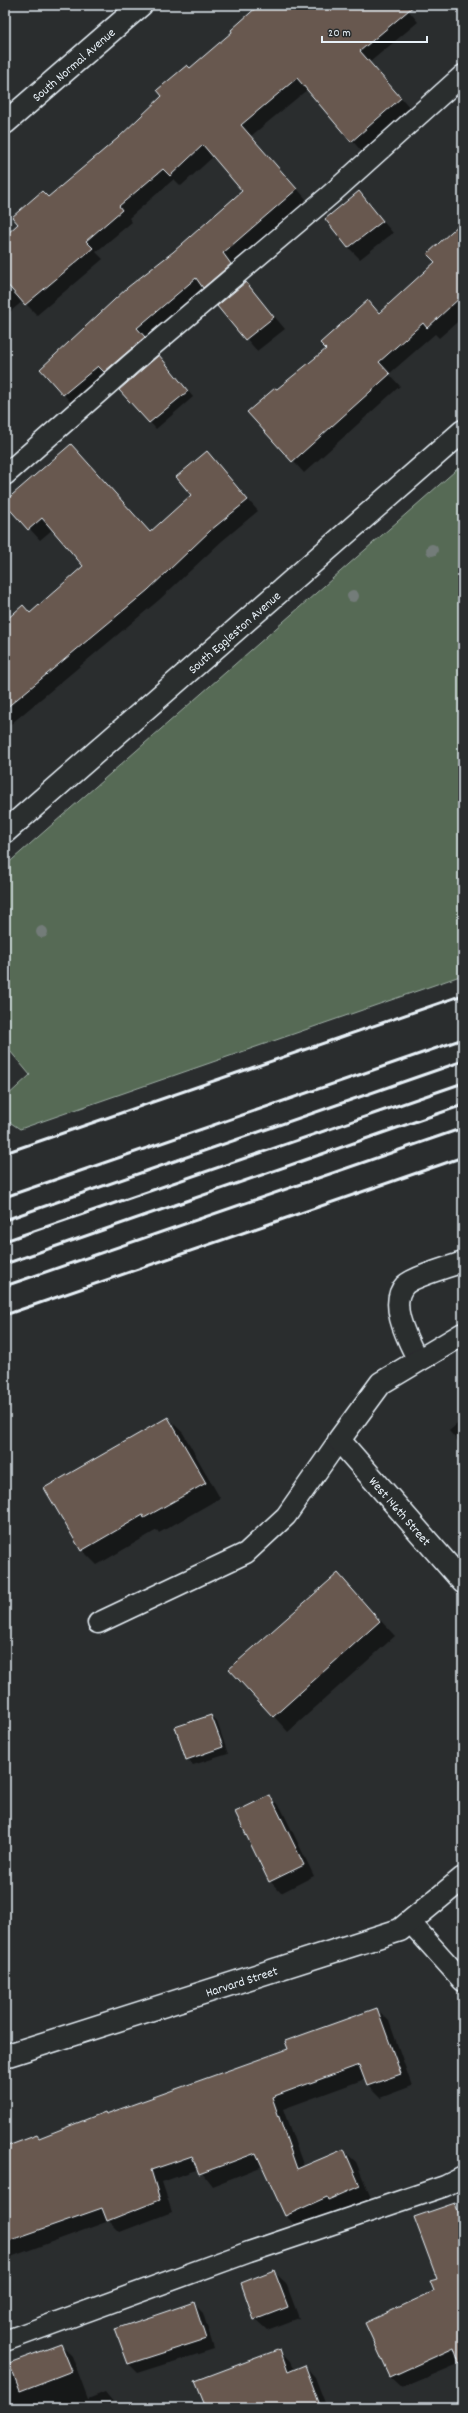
<svg xmlns="http://www.w3.org/2000/svg" width="468" height="2413" viewBox="0 0 468 2413" font-family="Dekko,sans-serif">
<rect width="100%" height="100%" fill="#2a2d2e"/>
<filter id="ink" filterUnits="userSpaceOnUse"><feTurbulence type="fractalNoise" baseFrequency=".025" numOctaves="2"/><feDisplacementMap in="SourceGraphic" scale="8" xChannelSelector="R" yChannelSelector="G"/><feConvolveMatrix kernelMatrix="1 2 1 2 8 2 1 2 1" color-interpolation-filters="sRGB"/></filter>
<g filter="url(#ink)">
<!-- green -->
<polygon fill="#566a55" stroke="#9faea6" points="463,464 463,975 20,1129 5,1119 5,1098 30,1075 5,1045 5,866"/>
<!-- shadow -->
<g fill="#0007" fill-rule="evenodd">
<polygon points="5,5 15,5 5,14"/>
<polygon points="262,5 404,5 418,22 370,62 411,109 362,152 308,89 251,136 307,200 74,406 41,369 243,191 214,156 181,186 174,179 129,218 132,222 96,252 103,259 37,315 23,301 5,316 5,237 48,198 119,138 190,69"/>
<polygon points="359,193 393,233 360,259 348,247"/>
<polygon points="463,231 463,317 439,338 435,334 389,374 400,386 304,473 249,412 327,349 368,301 380,313 436,262"/>
<polygon points="246,283 285,329 257,351 219,306"/>
<polygon points="159,356 193,397 156,429 121,390"/>
<polygon points="207,453 258,511 222,541 159,600 5,729 5,625 30,614 84,566 53,529 40,540 5,502 151,533 193,495"/>
<polygon points="168,1418 183,1433 220,1498 159,1533 157,1530 97,1565 82,1550"/>
<polygon points="463,1419 463,1447 449,1431"/>
<polygon points="352,1590 395,1636 288,1732 231,1669"/>
<polygon points="211,1716 217,1722 228,1754 193,1765 187,1759"/>
<polygon points="270,1797 281,1808 314,1876 281,1893 270,1881"/>
<polygon points="377,2009 389,2021 412,2086 380,2098 368,2086 365,2079 283,2109 304,2167 344,2151 356,2162 371,2198 341,2211 339,2209 298,2228 286,2216 263,2166 212,2186 199,2169 162,2182 172,2212 120,2232 109,2221 5,2259 5,2148 37,2136 40,2139 289,2050"/>
<path d="M455,2204L463,2212V2362L402,2388L390,2377L435,2292ZM458,2345L459,2347L394,2376V2374Z"/>
<polygon points="274,2272 286,2283 299,2318 267,2330 255,2319"/>
<polygon points="194,2304 203,2313 214,2349 138,2373 129,2364"/>
<polygon points="61,2345 72,2356 88,2399 105,2392 118,2408 5,2408 5,2364"/>
<polygon points="279,2350 290,2361 294,2370 305,2366 315,2377 327,2408 182,2408 204,2401"/>
</g>
<!-- building -->
<g fill="#685950" stroke="#e8f1f8">
<polygon points="259,5 415,5 360,51 401,98 351,142 297,78 241,125 297,189 223,253 231,264 203,288 196,278 137,328 145,337 104,372 98,366 63,395 40,369 128,287 173,252 242,191 203,145 170,176 163,169 119,206 122,210 86,241 93,248 25,305 5,282 5,236 18,224 12,217 42,191 48,197 118,138 162,96 157,90 187,65 190,68 232,32 231,30"/>
<polygon points="359,191 383,221 348,248 325,219"/>
<polygon points="463,221 463,295 427,328 423,323 379,362 390,374 292,462 247,412 275,388 277,389 326,349 320,343 368,300 379,313 435,262 427,254"/>
<polygon points="246,282 274,317 245,340 217,306"/>
<polygon points="159,355 188,391 149,423 119,390"/>
<polygon points="71,444 150,532 191,495 176,477 207,451 248,500 211,530 148,590 5,709 5,621 23,605 30,613 83,566 42,518 28,530 5,504 5,501"/>
<polygon points="168,1417 206,1483 144,1518 143,1515 81,1551 44,1488"/>
<polygon points="338,1573 380,1621 273,1717 229,1669"/>
<polygon points="211,1715 223,1747 186,1760 175,1727"/>
<polygon points="270,1795 304,1865 269,1882 235,1812"/>
<polygon points="377,2008 401,2074 367,2086 359,2065 272,2097 297,2169 344,2149 360,2186 328,2200 327,2197 285,2216 256,2153 199,2174 192,2156 151,2170 160,2200 107,2221 102,2208 5,2242 5,2147 37,2135 39,2138 105,2112 106,2114 288,2049 285,2041"/>
<polygon points="455,2203 463,2225 463,2362 459,2363 454,2348 390,2377 365,2323 434,2291 430,2281 437,2279 414,2217"/>
<polygon points="274,2270 288,2307 254,2320 241,2283"/>
<polygon points="194,2302 206,2339 128,2364 115,2329"/>
<polygon points="61,2344 72,2371 20,2391 9,2363"/>
<polygon points="280,2349 288,2372 305,2365 321,2408 206,2408 195,2381"/>
</g>
<g fill="none" stroke-linecap="round" stroke-linejoin="round">
<!-- service casing -->
<g stroke="#e8f1f8" stroke-width="23">
<g id="service">
<polyline points="5,475 132,363 330,195 463,75"/>
<path d="M418,1361C409,1342 387,1304 405,1285C413,1277 451,1266 463,1262"/>
<polyline points="98,1623 246,1553 286,1516 339,1440"/>
<polyline points="410,1922 463,1981"/>
<polyline points="5,2341 249,2252 445,2186 463,2177"/>
</g>
</g>
<!-- minor casing -->
<g stroke="#e8f1f8" stroke-width="25">
<g id="minor">
<path id="s1" d="M5,123L141,5"/>
<path id="s2" d="M5,832L463,431"/>
<path id="s3" d="M463,1334L381,1383L339,1440L463,1582"/>
<path id="s4" d="M5,2056L400,1930L463,1878"/>
</g>
</g>
<!-- service -->
<use href="#service" stroke="#2a2d2e" stroke-width="20"/>
<!-- minor -->
<use href="#minor" stroke="#2a2d2e" stroke-width="22"/>
<!-- rail -->
<g stroke="#e8f1f8" stroke-width="3">
<polyline points="5,1153 463,995"/>
<polyline points="5,1197 463,1039"/>
<polyline points="5,1220 463,1061"/>
<polyline points="5,1241 463,1083"/>
<polyline points="5,1264 463,1105"/>
<polyline points="5,1286 463,1128"/>
<polyline points="5,1315 463,1157"/>
</g>
</g>
<!-- trees -->
<g fill="#737b79">
<circle cx="432" cy="550" r="6"/>
<circle cx="353" cy="596" r="6"/>
<circle cx="42" cy="932" r="6"/>
</g>
</g>
<g text-anchor="middle" stroke-width="3.5" stroke-linejoin="round" paint-order="stroke">
<!-- street labels -->
<g font-size="13" fill="#e8f1f8" stroke="#2a2d2e">
<text dy="5" stroke="none"><textPath href="#s1" startOffset="90">South Normal Avenue</textPath></text>
<text dy="5" stroke="none"><textPath href="#s2" startOffset="304">South Eggleston Avenue</textPath></text>
<text dy="5" stroke="none"><textPath href="#s3" startOffset="260">West 146th Street</textPath></text>
<text dy="5" stroke="none"><textPath href="#s4" startOffset="248">Harvard Street</textPath></text>
</g>
</g>
<!-- margin -->
<rect width="468" height="2413" fill="none" stroke="#2a2d2e" stroke-width="20"/>
<rect x="10" y="10" width="448" height="2393" fill="none" stroke="#e8f1f8" stroke-width="1.5" filter="url(#ink)"/>
<!-- scale -->
<path d="M322 36v6h105v-6" fill="none" stroke="#e8f1f8" stroke-width="2"/>
<text x="328" y="36" font-size="12" fill="#e8f1f8" stroke="#2a2d2e" stroke-width="3" paint-order="stroke">20 m</text>
</svg>
